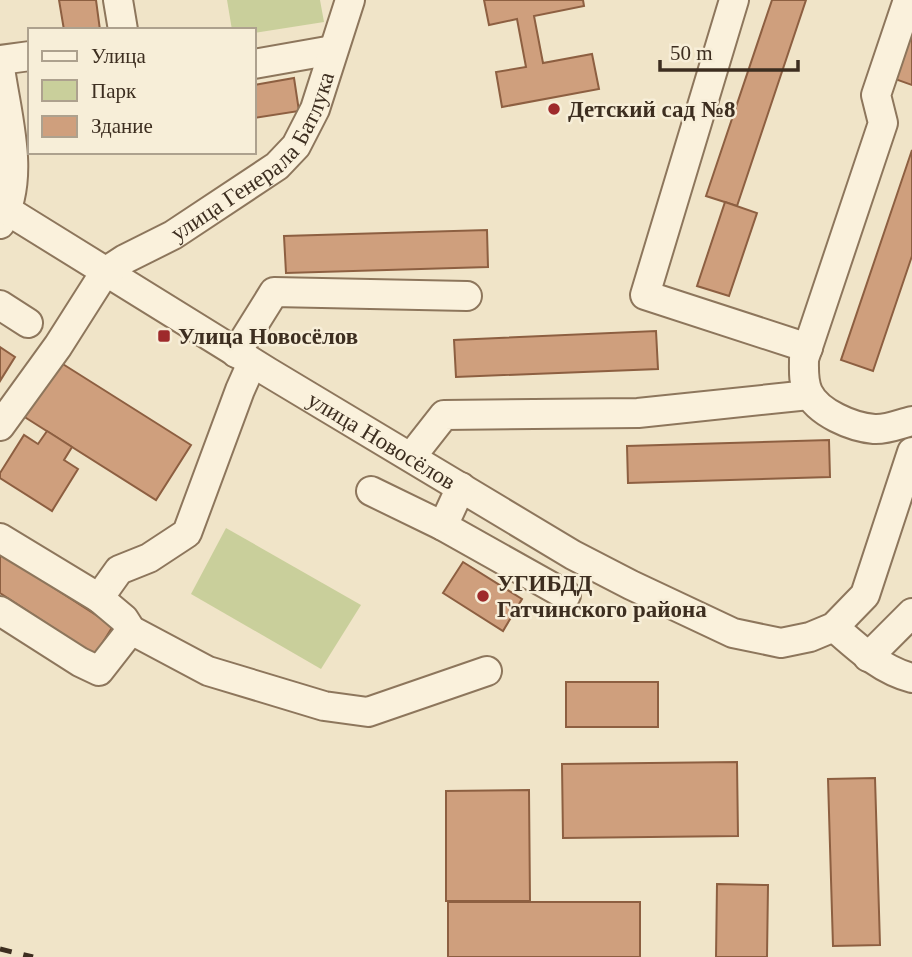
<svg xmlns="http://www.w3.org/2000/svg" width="912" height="957" viewBox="0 0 912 957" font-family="'Times New Roman',serif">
<rect width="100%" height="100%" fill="#f0e4c8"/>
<!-- green -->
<g fill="#c9cf9b">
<polygon points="227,0 320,0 324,22 254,33 254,30 232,30"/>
<polygon points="226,528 361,605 321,669 191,594"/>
</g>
<!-- building -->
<g fill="#cf9f7d" stroke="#8d5f41" stroke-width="2">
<polygon points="59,0 96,0 100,30 64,30"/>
<polygon points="484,0 583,0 584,6 534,16 543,63 592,54 599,89 502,107 496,72 526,67 517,19 489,25"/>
<polygon points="772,0 806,0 737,206 706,196"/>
<polygon points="912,29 912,85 895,79"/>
<polygon points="294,78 299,111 254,118 254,85"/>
<polygon points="912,150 912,256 873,371 841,360"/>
<polygon points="725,202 757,213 729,296 697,286"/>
<polygon points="487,230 488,267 286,273 284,236"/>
<polygon points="656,331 658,369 456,377 454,340"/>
<polygon points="0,347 15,357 0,381"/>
<polygon points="58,361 191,445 156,500 23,416"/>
<polygon points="47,431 72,447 64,460 78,469 52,511 0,478 0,473 24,435 38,444"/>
<polygon points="829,440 830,477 628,483 627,446"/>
<polygon points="0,553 113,626 95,655 0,593"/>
<polygon points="463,562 522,599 503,631 443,593"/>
<rect x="566" y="682" width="92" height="45"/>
<polygon points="737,762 738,836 563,838 562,764"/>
<polygon points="875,778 880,945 833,946 828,779"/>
<polygon points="529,790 530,901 446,901 446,791"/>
<polygon points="717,884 768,885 767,957 716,957"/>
<rect x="448" y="902" width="192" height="55"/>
</g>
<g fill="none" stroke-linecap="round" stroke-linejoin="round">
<!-- minor casing -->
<g stroke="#8d765c" stroke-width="32">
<g id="minor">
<polyline points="118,0 123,30"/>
<polyline points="734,0 645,295 808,348"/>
<path d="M908,0L876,95L883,123L804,359C804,371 803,381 808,392C818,413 852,427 874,429C886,430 900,424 912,421"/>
<polyline points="0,60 30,56"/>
<polyline points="254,64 333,50"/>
<path d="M0,68C7,118 26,178 0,224"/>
<path id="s1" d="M0,206L268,372L573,555L631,585L733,633L781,643L810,637L834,627L865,595L912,452"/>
<polyline points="0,305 28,323"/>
<polyline points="236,353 274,292 467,296"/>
<path id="s2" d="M0,426L58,346L105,272L125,259L173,235L277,166L296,146L315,109L350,0"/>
<polyline points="411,457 444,415 638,413 809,395"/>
<polyline points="461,487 443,526 566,595"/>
<polyline points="371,491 443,526"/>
<polyline points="0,538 99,598 119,570 149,558 187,533 240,390 252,363"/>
<polyline points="99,598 124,619 131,630 208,671 324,706 368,712 487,671"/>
<polyline points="0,611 80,662 99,671 131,630"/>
<path d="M834,627C858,648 881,670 912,678"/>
<polyline points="868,657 912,613"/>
</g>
</g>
<!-- minor -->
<use href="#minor" stroke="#faf1dc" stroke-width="28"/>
<!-- rail -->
<polyline stroke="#3d2e20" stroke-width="5" stroke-dasharray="12 12" stroke-linecap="butt" points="0,949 33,957"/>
</g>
<!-- markers -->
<g fill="#9e2a2b" stroke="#f7eed8" stroke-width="2.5">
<circle cx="554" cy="109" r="7"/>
<rect x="157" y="329" width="14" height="14" rx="3.5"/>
<circle cx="483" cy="596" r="7"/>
</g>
<g text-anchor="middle" stroke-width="5" stroke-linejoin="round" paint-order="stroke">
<!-- poi labels -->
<g font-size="23" font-weight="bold" fill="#3d2e20" stroke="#f7eed8" text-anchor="start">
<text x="568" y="117">Детский сад №8</text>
<text x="178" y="344">Улица Новосёлов</text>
<text x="497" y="591">УГИБДД<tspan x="497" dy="26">Гатчинского района</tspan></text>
</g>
<!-- street labels -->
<g font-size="23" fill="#3d2e20" stroke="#f7eed8">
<text dy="8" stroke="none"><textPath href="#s2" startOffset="380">улица Генерала Батлука</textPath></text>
<text dy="8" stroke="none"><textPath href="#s1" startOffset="448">улица Новосёлов</textPath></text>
</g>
</g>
<!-- legend -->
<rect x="28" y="28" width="228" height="126" fill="#f7eed8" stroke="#ada18e" stroke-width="2"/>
<rect x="42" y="51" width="35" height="10" fill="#faf1dc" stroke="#ada18e" stroke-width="2"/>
<text x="91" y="63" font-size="21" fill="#3d2e20">Улица</text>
<rect x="42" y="80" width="35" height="21" fill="#c9cf9b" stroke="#ada18e" stroke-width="2"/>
<text x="91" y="98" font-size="21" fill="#3d2e20">Парк</text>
<rect x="42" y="116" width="35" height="21" fill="#cf9f7d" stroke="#ada18e" stroke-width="2"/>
<text x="91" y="133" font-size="21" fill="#3d2e20">Здание</text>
<!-- scale -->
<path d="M660 60v10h138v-10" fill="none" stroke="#3d2e20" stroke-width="3.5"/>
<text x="670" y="60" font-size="21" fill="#3d2e20" stroke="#f7eed8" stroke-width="5" paint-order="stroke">50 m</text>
</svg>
